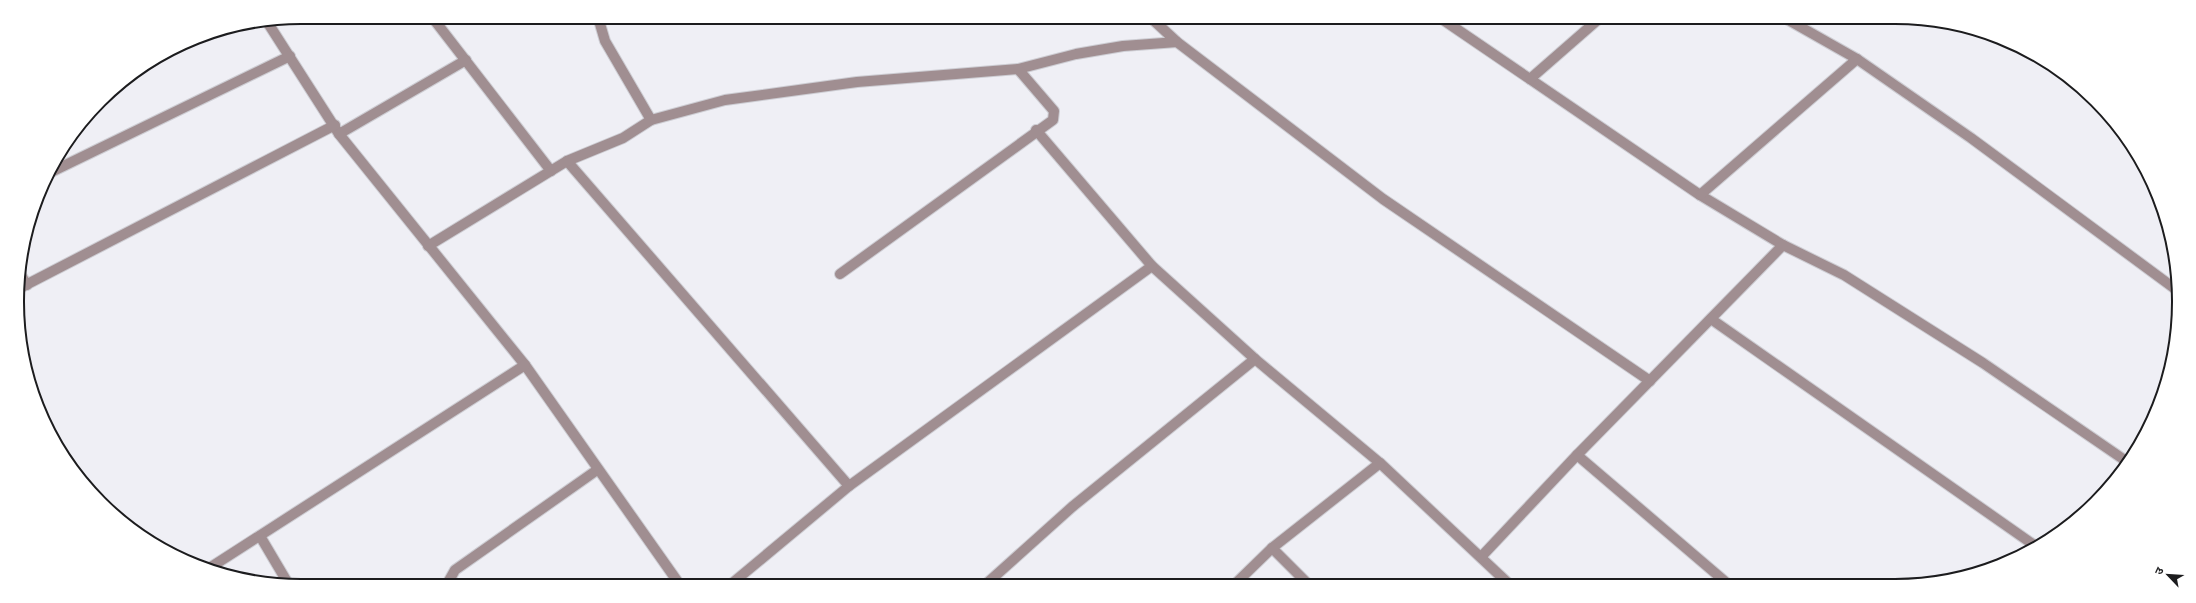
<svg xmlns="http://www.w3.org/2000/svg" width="2196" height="603" viewBox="0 0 2196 603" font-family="Helvetica,'Noto Sans Devanagari',sans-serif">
<rect width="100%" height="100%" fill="#efeff5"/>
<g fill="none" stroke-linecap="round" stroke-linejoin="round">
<!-- minor casing -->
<g stroke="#cdcdd3" stroke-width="12">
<g id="minor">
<polyline points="432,17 551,171"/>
<polyline points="598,17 605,41 651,120"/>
<polyline points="1150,17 1177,42 1383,199 1650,381"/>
<polyline points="1439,17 1700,195 1783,245"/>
<polyline points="1783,17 1857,59 1971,138 2178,291"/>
<polyline points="266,20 339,134 525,365 680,585"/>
<polyline points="1530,79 1601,17"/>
<polyline points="1036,130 1152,266 1255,359 1380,463 1509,584"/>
<polyline points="339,134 466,60"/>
<polyline points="567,161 849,486"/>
<polyline points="47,174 290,56"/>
<polyline points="1700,195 1857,59"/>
<polyline points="428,246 567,161 623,138 651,120 725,100 857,82 1018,69 1076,54 1123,46 1177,42"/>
<polyline points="19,272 27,285"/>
<polyline points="840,274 1053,120 1054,111 1018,69"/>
<polyline points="18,289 335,125"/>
<polyline points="1711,319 2034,545"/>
<polyline points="1577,455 1728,584"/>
<polyline points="260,536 289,585"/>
<polyline points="1272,548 1309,585"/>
<polyline points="1481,557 1577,455 1783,245 1844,275 1983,363 2126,461"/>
<polyline points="211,567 525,365"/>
<polyline points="730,585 849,486 1152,266"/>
<polyline points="985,585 1072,507 1255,359"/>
<polyline points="1234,585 1272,548 1380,463"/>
<polyline points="446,586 455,570 597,470"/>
</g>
</g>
<!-- minor -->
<use href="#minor" stroke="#a08e91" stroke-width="10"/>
</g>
<!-- crop -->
<path d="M0 0H2196V603H0ZM301 24H1895A277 277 0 0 1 2172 301V302A277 277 0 0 1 1895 579H301A277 277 0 0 1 24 302V301A277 277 0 0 1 301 24Z" fill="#fff" fill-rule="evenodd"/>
<path fill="none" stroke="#1c1c1e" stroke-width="2" d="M301 24H1895A277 277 0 0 1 2172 301V302A277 277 0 0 1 1895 579H301A277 277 0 0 1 24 302V301A277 277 0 0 1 301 24Z"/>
<!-- north arrow -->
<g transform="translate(2168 575) rotate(295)" stroke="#ffffff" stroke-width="3" paint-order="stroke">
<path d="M0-3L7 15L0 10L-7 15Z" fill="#1c1c1e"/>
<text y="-6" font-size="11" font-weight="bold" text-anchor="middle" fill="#1c1c1e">उ</text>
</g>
</svg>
